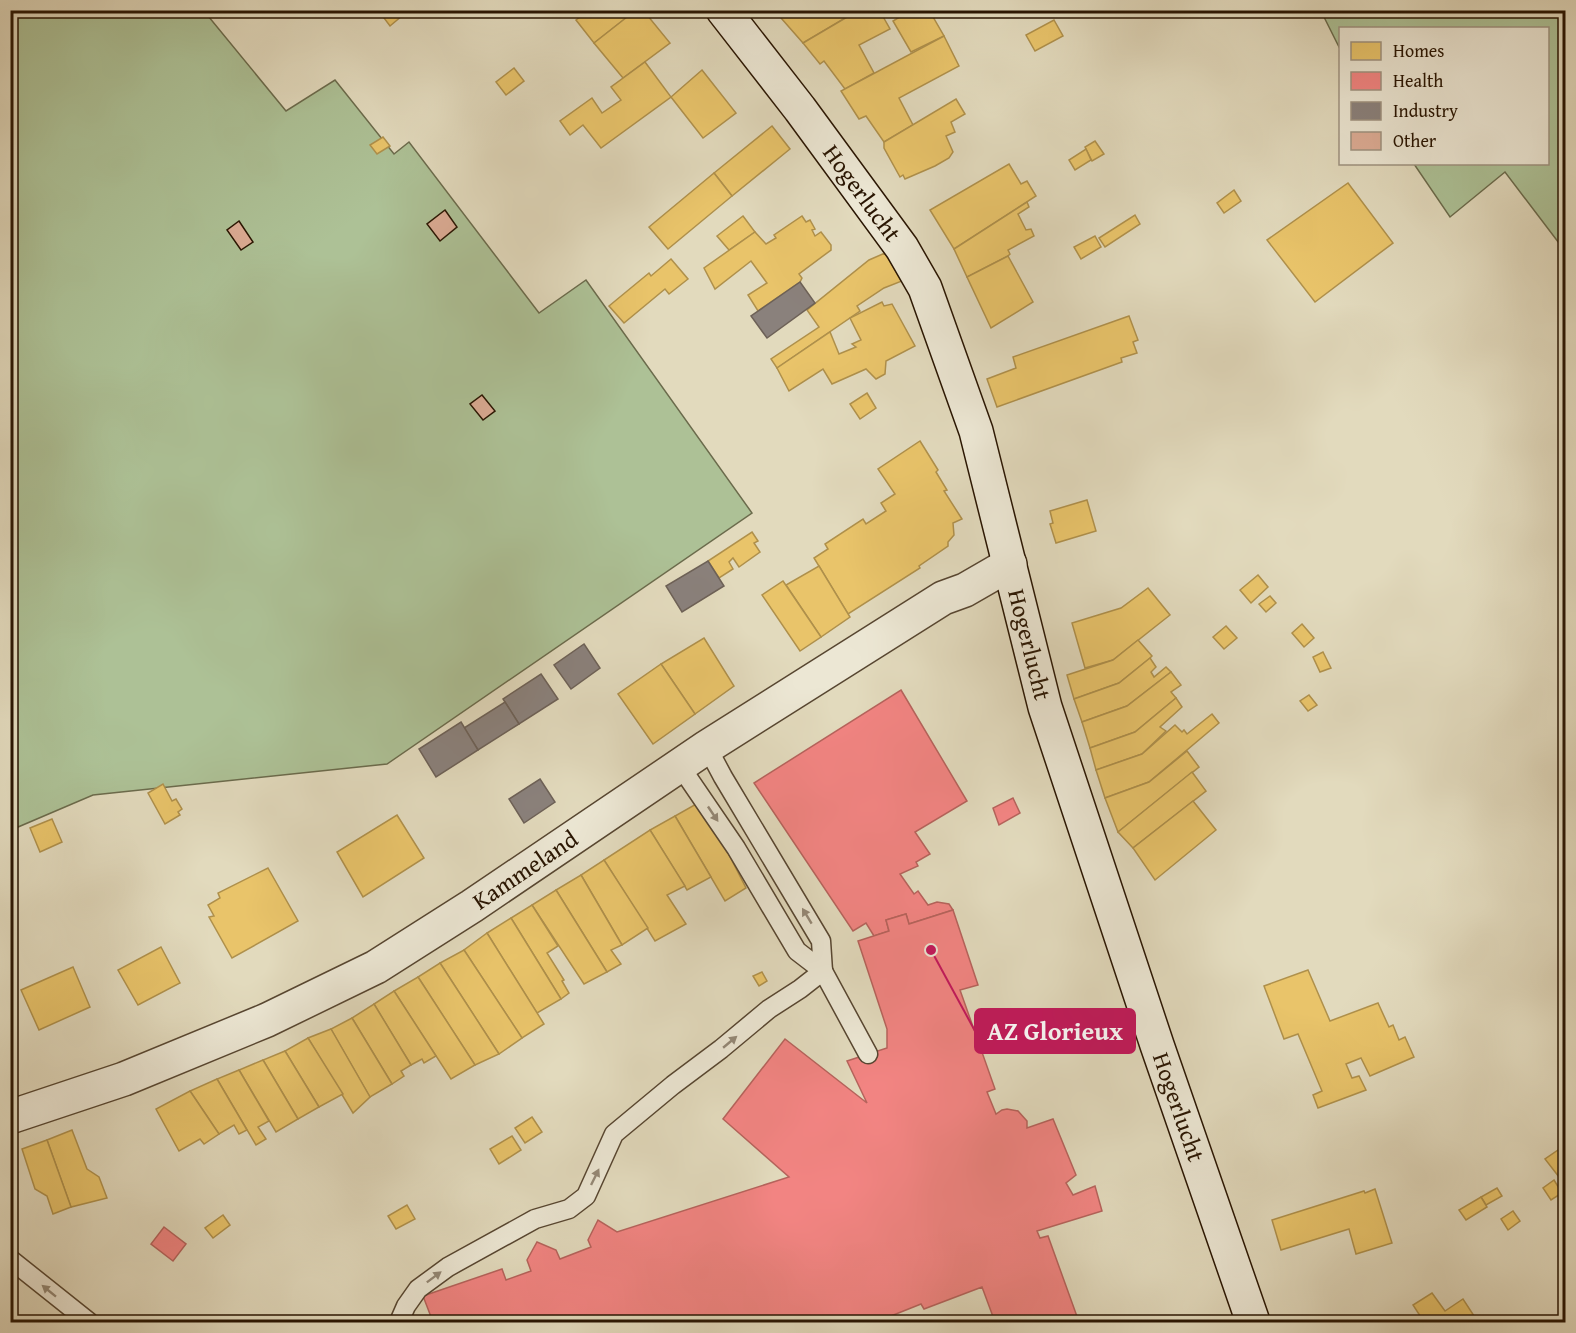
<svg xmlns="http://www.w3.org/2000/svg" width="1576" height="1333" viewBox="0 0 1576 1333" font-family="'Gentium Book Plus',serif">
<rect width="100%" height="100%" fill="#e2dabd"/>
<filter id="stains"><feTurbulence type="fractalNoise" baseFrequency=".00333" numOctaves="4"/><feColorMatrix values="0 0 0 0 .2 0 0 0 0 .09 0 0 0 0 .02 0 0 0 .5 -.17"/></filter>
<radialGradient id="worn" r=".72"><stop offset=".6" stop-color="#630" stop-opacity="0"/><stop offset="1" stop-color="#630" stop-opacity=".3"/></radialGradient>
<!-- green -->
<g fill="#adc196" stroke="#6b6b4c" stroke-width="1.5">
<polygon points="11,11 204,11 286,111 335,80 394,154 409,142 539,313 586,280 752,513 387,764 93,795 11,830"/>
<polygon points="1321,11 1565,11 1565,251 1505,172 1450,217 1414,164 1548,164 1548,28 1340,28 1340,49"/>
</g>
<!-- homes -->
<g fill="#e9c46a" stroke="#af904b" stroke-width="1.5">
<polygon points="378,10 409,10 390,26"/>
<polygon points="577,10 636,10 594,43 576,20 581,16"/>
<polygon points="636,10 643,10 670,43 623,78 594,43"/>
<polygon points="774,10 850,10 852,14 803,43"/>
<polygon points="859,10 885,10 881,13 890,29 859,45 874,73 845,89 824,61 820,64 803,43"/>
<polygon points="911,10 929,10 944,36 911,52 893,21"/>
<polygon points="1054,20 1063,36 1035,51 1026,35"/>
<polygon points="944,36 959,66 899,98 913,125 884,142 866,116 859,119 841,91"/>
<polygon points="645,62 671,97 601,148 583,125 570,135 560,121 592,98 602,113 621,100 611,87"/>
<polygon points="514,68 524,81 506,95 496,82"/>
<polygon points="702,70 736,113 703,138 671,97"/>
<polygon points="956,99 965,114 951,122 955,132 946,136 953,152 949,158 935,166 905,179 903,175 900,177 884,148 884,142"/>
<polygon points="772,126 790,149 732,196 714,173"/>
<polygon points="383,137 390,146 377,154 370,145"/>
<polygon points="1095,141 1104,154 1092,161 1085,147"/>
<polygon points="1086,149 1091,160 1075,170 1069,160"/>
<polygon points="1009,164 1021,184 1027,181 1036,196 954,249 930,210"/>
<polygon points="714,173 732,196 668,249 649,227"/>
<polygon points="1348,183 1393,243 1315,302 1267,240"/>
<polygon points="1234,190 1241,201 1224,213 1217,203"/>
<polygon points="1027,202 1029,207 1018,214 1026,230 1031,229 1034,236 1008,250 1010,254 1008,256 967,277 954,249"/>
<polygon points="1135,215 1140,224 1105,247 1099,238"/>
<polygon points="743,216 755,232 729,250 717,236"/>
<polygon points="802,216 806,222 810,220 815,229 812,230 815,236 821,232 831,245 831,250 799,274 802,278 800,282 758,311 748,295 767,283 751,261 715,289 704,268 755,232 766,244 776,238 774,235"/>
<polygon points="1095,236 1101,247 1081,259 1074,247"/>
<polygon points="885,253 902,281 884,288 857,306 860,311 777,368 771,359 819,327 807,310 869,260"/>
<polygon points="1008,256 1033,302 991,328 967,277"/>
<polygon points="671,259 688,279 669,294 665,289 624,323 609,306 649,273 651,276"/>
<polygon points="882,302 884,306 892,304 915,346 886,361 885,374 876,379 866,369 832,384 823,369 789,391 777,368 830,332 839,354 856,347 852,344 861,340 850,318"/>
<polygon points="1129,316 1138,340 1133,342 1137,353 1121,358 1122,362 997,407 987,379 1016,368 1013,357"/>
<polygon points="867,393 876,408 860,419 850,404"/>
<polygon points="920,441 938,470 936,472 947,490 944,491 962,519 953,523 954,535 948,542 948,546 919,566 920,568 848,614 814,558 828,549 825,544 863,519 866,524 886,511 881,503 895,494 878,469"/>
<polygon points="1087,500 1096,531 1056,543 1050,524 1053,523 1050,511"/>
<polygon points="752,532 758,541 754,543 760,552 739,567 733,558 729,562 733,569 719,578 708,561"/>
<polygon points="819,566 850,617 821,637 786,585"/>
<polygon points="1258,575 1268,587 1251,603 1240,590"/>
<polygon points="783,581 821,637 800,651 762,595"/>
<polygon points="1148,588 1170,615 1113,660 1085,668 1072,623 1121,608"/>
<polygon points="1270,596 1276,603 1266,612 1259,604"/>
<polygon points="1302,624 1314,638 1304,647 1292,633"/>
<polygon points="1226,626 1237,638 1224,649 1213,637"/>
<polygon points="704,638 734,686 695,714 661,664"/>
<polygon points="1138,640 1152,656 1150,658 1119,683 1074,699 1067,675 1113,660"/>
<polygon points="1323,652 1331,668 1320,672 1313,657"/>
<polygon points="1150,658 1156,667 1151,672 1154,677 1166,667 1171,672 1127,706 1082,722 1074,699 1119,683"/>
<polygon points="661,664 695,714 653,744 618,694"/>
<polygon points="1171,672 1181,685 1171,692 1176,698 1135,732 1090,748 1082,722 1127,706"/>
<polygon points="1309,695 1317,705 1308,711 1300,701"/>
<polygon points="1176,698 1182,707 1160,727 1166,731 1142,754 1096,770 1090,748 1135,732"/>
<polygon points="1212,714 1219,723 1149,782 1105,798 1096,770 1142,754 1175,725 1182,732 1184,730 1187,734"/>
<polygon points="1187,751 1199,767 1118,832 1105,798 1149,782"/>
<polygon points="1192,772 1206,791 1133,848 1118,832"/>
<polygon points="163,784 172,801 176,799 182,809 178,812 180,815 165,824 148,793"/>
<polygon points="1193,801 1216,830 1155,880 1133,848"/>
<polygon points="698,803 724,845 746,888 725,901 675,816"/>
<polygon points="397,815 424,858 363,897 337,852"/>
<polygon points="675,816 711,877 687,890 650,830"/>
<polygon points="52,819 62,842 40,852 30,828"/>
<polygon points="650,830 685,886 667,895 686,924 655,941 604,860"/>
<polygon points="604,860 648,928 622,945 581,875"/>
<polygon points="268,868 298,921 232,958 209,917 214,916 208,905 220,898 218,893"/>
<polygon points="581,875 622,945 611,950 621,964 607,972 556,890"/>
<polygon points="556,890 607,972 584,984 532,905"/>
<polygon points="532,905 558,946 547,953 564,980 562,981 569,993 561,999 511,918"/>
<polygon points="511,918 561,999 537,1013 487,933"/>
<polygon points="487,933 544,1024 522,1038 464,950"/>
<polygon points="161,947 180,983 138,1005 118,970"/>
<polygon points="464,950 522,1038 499,1054 440,963"/>
<polygon points="440,963 466,1003 499,1054 475,1065 418,977"/>
<polygon points="73,967 90,1007 39,1030 21,990"/>
<polygon points="1308,970 1330,1021 1378,1003 1389,1027 1393,1025 1399,1040 1405,1037 1414,1057 1370,1076 1361,1058 1346,1064 1352,1078 1359,1076 1366,1090 1318,1108 1313,1095 1322,1091 1298,1034 1284,1039 1264,986"/>
<polygon points="762,972 767,981 759,986 753,976"/>
<polygon points="418,977 475,1065 451,1079 394,991"/>
<polygon points="394,991 436,1056 424,1063 422,1059 411,1065 374,1004"/>
<polygon points="374,1004 411,1065 401,1071 404,1076 392,1084 352,1018"/>
<polygon points="352,1018 392,1084 370,1097 331,1029"/>
<polygon points="331,1029 370,1097 353,1113 308,1038"/>
<polygon points="308,1038 343,1094 319,1107 285,1051"/>
<polygon points="285,1051 319,1107 298,1119 263,1060"/>
<polygon points="263,1060 298,1119 276,1132 239,1070"/>
<polygon points="239,1070 269,1121 258,1127 266,1139 256,1145 217,1079"/>
<polygon points="217,1079 247,1130 239,1134 234,1125 219,1134 190,1091"/>
<polygon points="190,1091 219,1134 204,1144 200,1139 179,1151 156,1109"/>
<polygon points="532,1117 542,1132 525,1143 515,1128"/>
<polygon points="72,1130 87,1169 99,1177 107,1198 71,1207 47,1140"/>
<polygon points="512,1136 521,1150 499,1164 490,1149"/>
<polygon points="47,1140 71,1207 53,1214 47,1196 35,1189 22,1149"/>
<polygon points="1561,1148 1566,1154 1566,1186 1545,1159"/>
<polygon points="1554,1180 1562,1193 1551,1200 1543,1188"/>
<polygon points="1497,1188 1502,1196 1486,1205 1481,1197"/>
<polygon points="1375,1189 1392,1243 1356,1254 1349,1229 1281,1250 1272,1220 1364,1191 1365,1193"/>
<polygon points="1481,1197 1487,1207 1466,1220 1459,1210"/>
<polygon points="407,1205 415,1219 396,1229 388,1216"/>
<polygon points="1513,1211 1520,1221 1508,1230 1501,1219"/>
<polygon points="223,1215 230,1225 213,1238 205,1228"/>
<polygon points="1432,1293 1445,1311 1463,1299 1478,1322 1424,1322 1413,1305"/>
</g>
<!-- health -->
<g fill="#f28482" stroke="#b6635c" stroke-width="1.5">
<polygon points="901,690 967,801 915,832 930,854 916,862 918,866 900,874 914,894 918,891 928,905 937,902 949,904 953,910 909,924 906,914 886,920 889,931 874,936 866,923 853,931 754,783"/>
<polygon points="1013,798 1020,813 999,825 993,808"/>
<polygon points="953,910 978,985 960,990 995,1089 987,1092 996,1114 1002,1110 1007,1109 1018,1111 1027,1121 1027,1128 1053,1119 1076,1175 1066,1183 1073,1195 1095,1186 1102,1211 1037,1231 1040,1238 1048,1236 1079,1322 995,1322 982,1287 924,1309 921,1304 876,1322 433,1322 423,1296 502,1269 506,1280 531,1271 527,1260 537,1242 556,1250 560,1259 591,1247 588,1240 598,1220 617,1232 789,1177 723,1119 785,1039 867,1103 847,1061 887,1048 887,1029 858,941 889,931 886,920 906,914 909,924"/>
<polygon points="164,1227 186,1244 173,1261 151,1244"/>
</g>
<!-- industry -->
<g fill="#8a817c" stroke="#6d6157" stroke-width="1.5">
<polygon points="800,282 815,303 767,338 751,316"/>
<polygon points="708,561 724,586 682,612 666,586"/>
<polygon points="584,644 600,668 571,689 554,665"/>
<polygon points="541,674 558,699 519,724 503,699"/>
<polygon points="505,702 519,724 478,750 464,728"/>
<polygon points="461,722 478,750 436,777 419,749"/>
<polygon points="540,779 555,802 524,823 509,799"/>
</g>
<!-- building -->
<g fill="#dcac95" stroke="#291502" stroke-width="1.5">
<polygon points="445,210 457,227 440,241 427,224"/>
<polygon points="239,221 253,242 241,250 227,230"/>
<polygon points="482,395 495,411 483,420 470,404"/>
</g>
<g fill="none" stroke-linecap="round" stroke-linejoin="round">
<!-- lane casing -->
<g stroke="#574631" stroke-width="21">
<g id="lane">
<polyline points="707,747 723,777 821,941 823,971"/>
<polyline points="680,766 736,848 797,951 823,971 868,1054"/>
<polyline points="10,1259 89,1322"/>
<polyline points="399,1322 406,1306 418,1289 448,1267 535,1219 569,1209 586,1196 614,1134 673,1085 721,1049 769,1009 800,989 823,971"/>
</g>
</g>
<!-- street casing -->
<g stroke="#574631" stroke-width="36">
<g id="street">
<path id="s1" d="M10,1117L124,1079L267,1020L376,967L472,906L707,747L943,598L965,590L1010,564"/>
</g>
</g>
<!-- secondary casing -->
<g stroke="#291502" stroke-width="36">
<g id="secondary">
<path id="s2" d="M723,10L800,109L902,248L925,288L976,431L1045,707L1157,1045L1253,1322"/>
</g>
</g>
<!-- lane -->
<use href="#lane" stroke="#ece7d4" stroke-width="18"/>
<!-- street -->
<use href="#street" stroke="#ece7d4" stroke-width="33"/>
<!-- secondary -->
<use href="#secondary" stroke="#ece7d4" stroke-width="33"/>
</g>
<!-- one-way arrows -->
<defs><path id="oneway-solid" d="M-6-.8H1V-3.2L6.5 0L1 3.2V.8H-6Z" transform="scale(1.5)"/></defs>
<g fill="#948876">
<use href="#oneway-solid" transform="translate(713 814) rotate(56)"/>
<use href="#oneway-solid" transform="translate(807 916) rotate(-121)"/>
<use href="#oneway-solid" transform="translate(730 1042) rotate(-40)"/>
<use href="#oneway-solid" transform="translate(595 1177) rotate(-64)"/>
<use href="#oneway-solid" transform="translate(434 1277) rotate(-37)"/>
<use href="#oneway-solid" transform="translate(49 1291) rotate(-141)"/>
</g>
<g text-anchor="middle" stroke-width="6" stroke-linejoin="round" paint-order="stroke">
<!-- street labels -->
<g font-size="24" fill="#291502" stroke="#ece7d4">
<text dy="8" stroke="none"><textPath href="#s2" startOffset="230">Hogerlucht</textPath></text>
<text dy="8" stroke="none"><textPath href="#s2" startOffset="716">Hogerlucht</textPath></text>
<text dy="8" stroke="none"><textPath href="#s1" startOffset="574">Kammeland</textPath></text>
<text dy="8" stroke="none"><textPath href="#s2" startOffset="1202">Hogerlucht</textPath></text>
</g>
</g>
<!-- callouts -->
<path fill="none" stroke="#c2185b" stroke-width="2" d="M931 950L975 1031"/>
<circle fill="#c2185b" stroke="#ece7d4" stroke-width="2" cx="931" cy="950" r="6"/>
<rect fill="#c2185b" stroke="#c2185b" stroke-width="2" x="975" y="1009" width="160" height="44" rx="6"/>
<g font-size="26" text-anchor="middle" font-weight="bold" fill="#fff">
<text x="1055" y="1040">AZ Glorieux</text>
</g>
<!-- margin -->
<rect width="1576" height="1333" fill="none" stroke="#e2dabd" stroke-width="36"/>
<rect x="12" y="12" width="1552" height="1309" fill="none" stroke="#291502" stroke-width="3"/>
<rect x="18" y="18" width="1540" height="1297" fill="none" stroke="#291502" stroke-width="1.5"/>
<!-- legend -->
<rect x="1339" y="27" width="210" height="138" fill="#ece7d4" stroke="#9e9380" stroke-width="1.5"/>
<rect x="1351" y="42" width="30" height="18" fill="#e9c46a" stroke="#9e9380" stroke-width="1.5"/>
<text x="1393" y="57" font-size="18" fill="#291502">Homes</text>
<rect x="1351" y="72" width="30" height="18" fill="#f28482" stroke="#9e9380" stroke-width="1.5"/>
<text x="1393" y="87" font-size="18" fill="#291502">Health</text>
<rect x="1351" y="102" width="30" height="18" fill="#8a817c" stroke="#9e9380" stroke-width="1.5"/>
<text x="1393" y="117" font-size="18" fill="#291502">Industry</text>
<rect x="1351" y="132" width="30" height="18" fill="#dcac95" stroke="#9e9380" stroke-width="1.5"/>
<text x="1393" y="147" font-size="18" fill="#291502">Other</text>
<rect width="100%" height="100%" filter="url(#stains)"/>
<rect width="100%" height="100%" fill="url(#worn)"/>
</svg>
